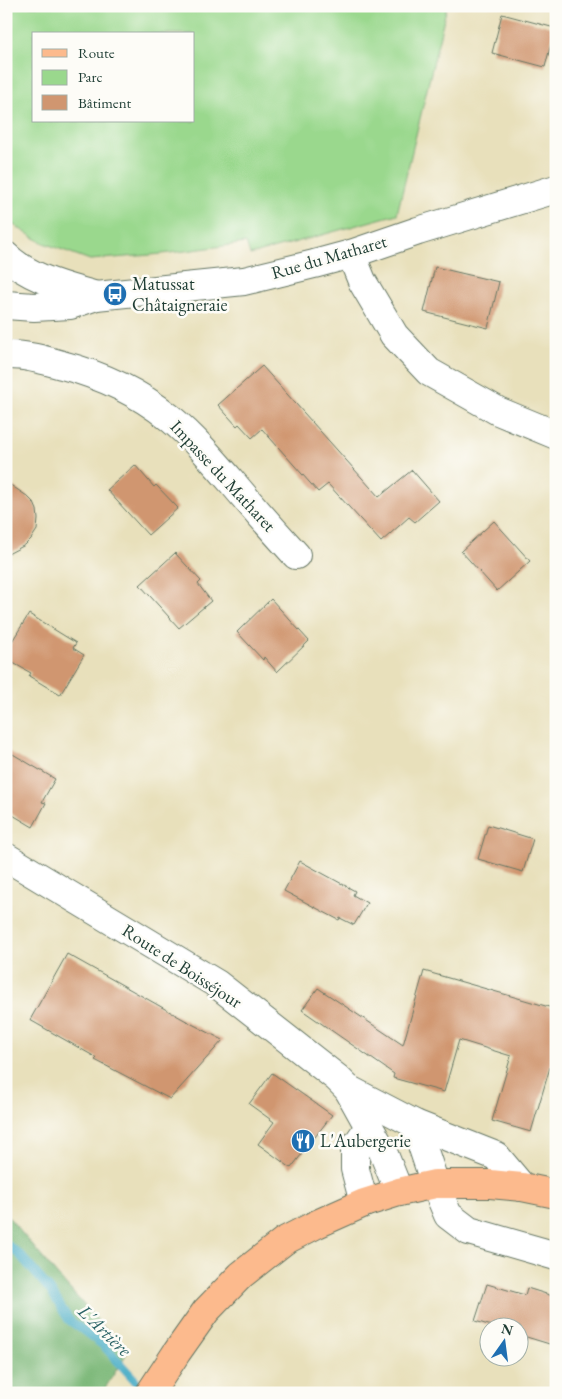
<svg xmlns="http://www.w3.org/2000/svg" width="562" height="1399" viewBox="0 0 562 1399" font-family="'EB Garamond',serif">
<rect width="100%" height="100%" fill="#fdfcf7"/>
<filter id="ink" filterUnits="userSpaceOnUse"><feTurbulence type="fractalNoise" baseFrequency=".02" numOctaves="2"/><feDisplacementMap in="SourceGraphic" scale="10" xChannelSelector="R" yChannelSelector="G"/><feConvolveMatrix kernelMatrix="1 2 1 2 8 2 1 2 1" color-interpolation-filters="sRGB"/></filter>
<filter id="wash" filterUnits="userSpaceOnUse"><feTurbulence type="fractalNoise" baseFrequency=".0096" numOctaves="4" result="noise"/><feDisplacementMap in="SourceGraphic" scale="20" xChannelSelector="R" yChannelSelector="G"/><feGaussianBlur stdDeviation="1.12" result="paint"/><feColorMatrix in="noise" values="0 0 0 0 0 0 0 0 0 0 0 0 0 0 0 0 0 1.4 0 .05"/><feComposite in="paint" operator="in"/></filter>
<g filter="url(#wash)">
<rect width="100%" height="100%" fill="#e8e0bb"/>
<!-- green -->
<path fill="#9ad88d" stroke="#5c8a60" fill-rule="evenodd" d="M6,6H447L397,214L250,255L246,243L162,254L90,260L41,242L12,224L6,209ZM34,34H194V121H34Z"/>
<!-- forest -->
<polygon fill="#7bb878" stroke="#4d7a56" points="6,1214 57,1275 127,1353 102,1393 6,1393"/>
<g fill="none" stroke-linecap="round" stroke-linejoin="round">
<!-- stream -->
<polyline stroke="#45abc5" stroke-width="9" points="6,1244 20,1255 50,1290 69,1320 104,1346 134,1379 144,1393"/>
</g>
<g id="blocks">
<!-- building -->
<g fill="#d09670">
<polygon points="502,14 555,28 545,67 492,53"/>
<polygon points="435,267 499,282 488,328 424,312"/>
<polygon points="262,366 379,497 412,470 439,501 415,522 409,517 381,542 328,484 318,492 262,429 252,438 239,424 237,426 218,405"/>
<polygon points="135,465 154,487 156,485 178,508 148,535 107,490"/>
<polygon points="6,482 27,496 34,503 37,510 38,519 37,530 31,539 25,545 6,555"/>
<polygon points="494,521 530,561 497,591 461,551"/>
<polygon points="175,553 201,581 198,584 211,601 179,628 140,585"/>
<polygon points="271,599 309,641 277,672 264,657 263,660 237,632"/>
<polygon points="29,614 76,643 73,648 84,655 60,695 29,676 31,673 6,659 6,651"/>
<polygon points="6,750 55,779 42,802 46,803 33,827 6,811"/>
<polygon points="488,825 533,839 523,872 478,859"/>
<polygon points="300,861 355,891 353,895 367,903 354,925 340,918 339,920 284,891"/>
<polygon points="67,954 190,1023 223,1040 170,1099 95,1060 97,1058 30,1020"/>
<polygon points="424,971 556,1009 556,1065 551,1064 531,1132 492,1121 511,1056 459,1040 444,1092 393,1078 394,1074 302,1010 318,988 403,1045"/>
<polygon points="272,1073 332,1115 291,1168 258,1144 274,1122 249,1104"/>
<polygon points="487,1284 525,1295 527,1288 556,1297 556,1346 520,1335 520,1326 492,1326 475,1321"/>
</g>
</g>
</g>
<g filter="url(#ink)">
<use href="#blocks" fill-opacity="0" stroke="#657663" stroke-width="1"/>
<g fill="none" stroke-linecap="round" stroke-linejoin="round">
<!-- minor casing -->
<g stroke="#657663" stroke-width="30">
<g id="minor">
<polyline points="351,254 362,281 394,335 429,372 498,411 556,435"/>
<path d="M6,355C24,354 45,360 62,365C101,375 139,393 170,418C193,437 212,459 231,481C252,506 274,531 296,555"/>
<polyline points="435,1184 448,1215 469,1231 556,1256"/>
</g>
</g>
<!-- tertiary casing -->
<g stroke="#657663" stroke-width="30">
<g id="tertiary">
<path d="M6,256C30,279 66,287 96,296"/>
<polyline points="6,305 34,307 70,305 96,296 244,281 314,264 351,254 418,231 556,189"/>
<polyline points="6,857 217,984 337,1078 348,1089 383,1152 399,1192"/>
<polyline points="348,1089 415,1124 496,1156 522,1187"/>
<polyline points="415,1124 435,1184"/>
<polyline points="364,1203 355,1169 355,1147 369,1127"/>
</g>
</g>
<!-- primary casing -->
<g stroke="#657663" stroke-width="30">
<polyline id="primary" points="150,1393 177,1352 206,1311 241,1275 284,1241 317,1224 364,1203 399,1192 435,1184 490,1184 522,1187 556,1194"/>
</g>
<!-- minor -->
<use href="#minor" stroke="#fff" stroke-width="28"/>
<!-- tertiary -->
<use href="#tertiary" stroke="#fff" stroke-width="28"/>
<!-- primary -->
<use href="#primary" stroke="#fcba8d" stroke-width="28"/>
</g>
</g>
<!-- icons -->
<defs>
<g id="bus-disc" transform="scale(1.25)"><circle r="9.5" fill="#1f6fb2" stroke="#fdfcf7"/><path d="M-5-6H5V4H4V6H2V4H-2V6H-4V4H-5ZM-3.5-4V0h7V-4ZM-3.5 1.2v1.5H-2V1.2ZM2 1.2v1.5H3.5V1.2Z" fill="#fff"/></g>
<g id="restaurant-disc" transform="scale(1.25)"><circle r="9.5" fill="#1f6fb2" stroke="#fdfcf7"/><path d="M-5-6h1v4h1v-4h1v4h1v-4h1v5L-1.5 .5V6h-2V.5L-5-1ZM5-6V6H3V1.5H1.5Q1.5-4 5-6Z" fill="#fff"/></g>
</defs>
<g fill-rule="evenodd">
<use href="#bus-disc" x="115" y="294"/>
<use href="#restaurant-disc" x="303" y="1141"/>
</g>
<g text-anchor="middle" stroke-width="5" stroke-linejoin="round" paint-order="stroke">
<!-- street labels -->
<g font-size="18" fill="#1f3d34" stroke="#fdfcf7">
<text transform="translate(329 257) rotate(-16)" y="6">Rue du Matharet</text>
<text transform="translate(223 476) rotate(47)" y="6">Impasse du Matharet</text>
<text transform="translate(182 966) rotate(33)" y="6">Route de Boisséjour</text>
</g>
<!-- poi labels -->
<g font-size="18" fill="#1f3d34" stroke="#fdfcf7" text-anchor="start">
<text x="132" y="290">Matussat<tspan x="132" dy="21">Châtaigneraie</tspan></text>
<text x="320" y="1147">L'Aubergerie</text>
</g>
<!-- water labels -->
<g font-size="19" font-style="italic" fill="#2c6467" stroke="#fdfcf7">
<text transform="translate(105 1330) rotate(44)" y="7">L'Artière</text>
</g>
</g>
<!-- margin -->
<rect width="562" height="1399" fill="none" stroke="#fdfcf7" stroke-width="25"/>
<!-- legend -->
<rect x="32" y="32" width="162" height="90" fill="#fdfcf7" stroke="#a4b0a9"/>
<rect x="42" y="49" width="25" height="8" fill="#fcba8d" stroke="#a4b0a9"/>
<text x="78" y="58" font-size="15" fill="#1f3d34">Route</text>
<rect x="42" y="70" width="25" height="15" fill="#9ad88d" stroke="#a4b0a9"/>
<text x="78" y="82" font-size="15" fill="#1f3d34">Parc</text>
<rect x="42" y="95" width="25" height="15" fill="#d09670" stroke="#a4b0a9"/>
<text x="78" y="108" font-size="15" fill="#1f3d34">Bâtiment</text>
<!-- north arrow -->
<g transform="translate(504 1342) rotate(14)"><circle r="24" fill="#fdfcf7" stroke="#a4b0a9"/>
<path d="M0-4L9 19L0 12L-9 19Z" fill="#1f6fb2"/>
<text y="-8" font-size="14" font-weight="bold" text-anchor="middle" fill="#1f3d34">N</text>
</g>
</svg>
